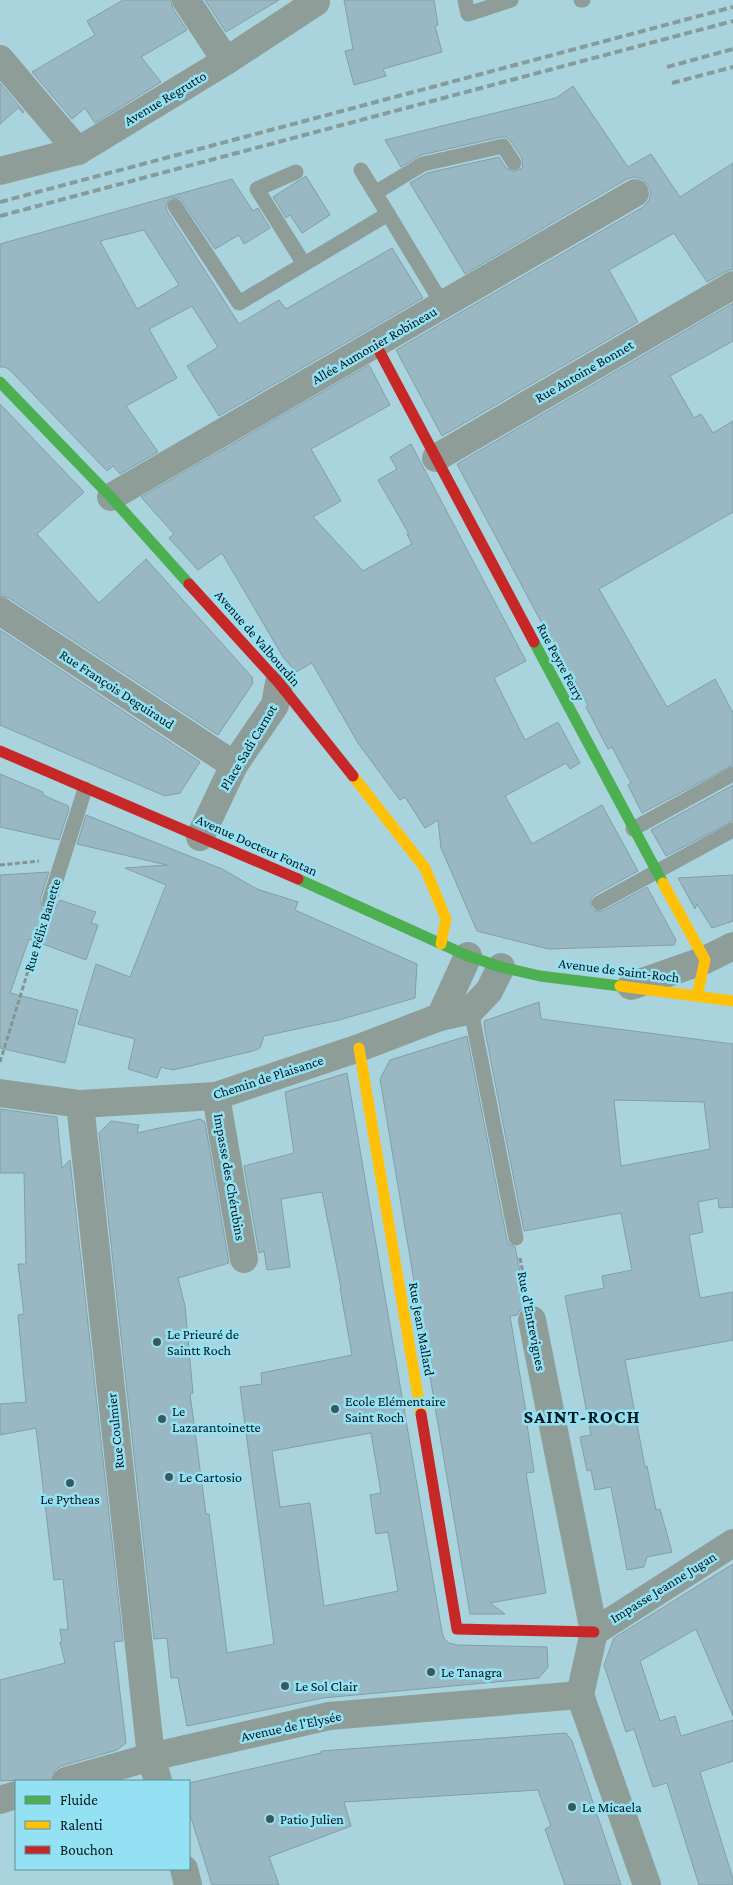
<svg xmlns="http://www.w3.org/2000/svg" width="733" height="1885" viewBox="0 0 733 1885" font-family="'Crimson Pro',serif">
<rect width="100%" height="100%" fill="#aad4dd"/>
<!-- building -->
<g fill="#9ab8c3" stroke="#809fa8" fill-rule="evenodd">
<polygon points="123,0 171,0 173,9 187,30 141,57 161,82 95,123 85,108 72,119 32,72 95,35 87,21"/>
<polygon points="205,0 279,0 226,32"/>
<polygon points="344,0 434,0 438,25 435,26 442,52 383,69 386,76 354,85 345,51 353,49"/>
<polygon points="0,83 24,112 23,113 18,108 0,124"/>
<polygon points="573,86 628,167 651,154 680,197 733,163 733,269 725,272 707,282 674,233 609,270 638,322 442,436 396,350 643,207 649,200 651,192 648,185 642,179 634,177 627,179 465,274 410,183 427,173 499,157 506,168 515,172 523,167 522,158 510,140 506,137 501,137 421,155 401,167 385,140 556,98"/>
<polygon points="306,176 330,215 302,233 290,215 286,218 273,197"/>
<path d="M232,179L253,211L258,208L270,228L244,244L239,235L215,249L180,198H170L166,206L167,211L239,324L279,300L286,309L392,248L423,298L219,416L187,366L218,347L192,306L149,329L177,378L126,406L158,452L120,474L113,466L107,471L11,371L5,367H0V244ZM144,230L179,285L137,309L100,241Z"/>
<polygon points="733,303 733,341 670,376 694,418 701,414 713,433 733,421 733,512 599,589 667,707 715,679 733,713 733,765 642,813 628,785 631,783 612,747 608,749 586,707 588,705 555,645 554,646 457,464"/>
<polygon points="369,365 390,405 311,449 341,501 313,517 363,571 412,544 407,534 409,534 378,480 397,469 390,457 411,444 526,661 494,678 525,740 558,722 580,763 570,769 566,763 505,796 532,844 602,805 638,871 594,895 591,899 591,907 595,911 603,911 647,887 676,940 674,945 548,949 477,931 441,848 438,820 425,828 405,797 400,800 358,743 312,663 296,672 283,657 222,553 198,570 169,538 174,534 141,497"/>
<polygon points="0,404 84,492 37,534 99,603 146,559 252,677 253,683 218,735 9,598 0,596"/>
<polygon points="0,630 200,762 180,793 165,796 0,725"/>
<polygon points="0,774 43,792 43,795 68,806 69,809 59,840 0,827"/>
<polygon points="733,785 733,821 666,856 651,830"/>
<polygon points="86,815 222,869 257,889 298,902 295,910 417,964 415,998 339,1020 264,1036 260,1048 253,1051 173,1070 161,1067 157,1078 128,1069 135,1039 78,1024 96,964 130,977 166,885 125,868 167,865 77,844"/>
<polygon points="49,872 40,900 42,909 47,911 55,909 60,900 96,912 91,923 98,925 86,960 29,939 10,993 78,1010 65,1063 0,1048 0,875"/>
<polygon points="733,875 733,921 712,928 697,904 695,909 678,878"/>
<path d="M539,1002L541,1019L733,1044V1207L719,1208L718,1198L698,1202L703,1232L689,1235L700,1298L733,1292V1340L625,1360L645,1467L647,1466L656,1510L660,1509L672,1552L647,1557L644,1567L627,1570L611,1487L595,1490L591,1470L587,1471L580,1437L591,1435L565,1296L604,1288L602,1276L632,1270L621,1213L524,1231L485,1031L484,1021ZM614,1100L704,1102L710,1149L621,1166Z"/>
<polygon points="467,1036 507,1240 509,1244 515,1247 527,1306 521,1309 517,1315 510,1316 528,1424 527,1424 534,1472 526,1473 546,1593 490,1603 505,1614 470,1614 380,1079 390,1060"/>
<path d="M347,1073L442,1632L444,1638L449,1643L457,1645L547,1647L548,1667L539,1678L323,1698L187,1726L178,1678H171L167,1638L154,1639L99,1133L111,1121L139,1125L137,1133L200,1119L205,1122L229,1263L178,1278L185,1306L193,1393L190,1394L206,1514H209L227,1653L274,1644L240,1387L262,1384L261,1373L352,1355L340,1288H341L322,1192L281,1199L290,1267L267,1270L264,1251L259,1253L244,1166L294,1153L285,1092ZM371,1433L381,1493L370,1495L376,1534L388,1532L398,1591L324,1606L310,1503L280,1507L272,1451Z"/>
<polygon points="0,1109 57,1117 62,1168 70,1160 123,1641 114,1642 126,1743 117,1750 61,1766 55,1770 51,1781 22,1781 19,1780 0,1781 0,1680 65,1663 60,1642 62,1642 60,1629 68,1630 63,1579 54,1580 36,1428 0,1435 0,1404 26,1402 18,1315 24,1314 18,1264 26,1264 24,1173 0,1173"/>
<polygon points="733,1564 733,1716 696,1629 640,1661 660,1721 675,1716 681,1736 733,1720 733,1761 700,1772 733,1879 733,1885 699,1885 667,1783 653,1787 634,1729 626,1732 604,1665 614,1638"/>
<polygon points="566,1733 572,1741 621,1885 565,1885 545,1829 551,1826 538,1790 344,1802 351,1826 269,1857 279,1885 212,1885 189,1811 189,1783 321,1753 321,1751"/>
</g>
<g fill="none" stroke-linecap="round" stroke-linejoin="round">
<!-- path -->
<g stroke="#839494" stroke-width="3" stroke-dasharray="5 2.5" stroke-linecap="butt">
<polyline points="0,865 39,861"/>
<polyline points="0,1062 43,922"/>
<polyline points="520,1258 527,1294"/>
</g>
<!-- lane -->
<g stroke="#8e9d98" stroke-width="15">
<polyline points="465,0 468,14 511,0"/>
<polyline points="581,0 583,0"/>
<polyline points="361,170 388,214"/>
<polyline points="296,172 257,189 304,264"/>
<polyline points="375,193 423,164 503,146 514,163"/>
<polyline points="175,206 239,303 388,214 443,305"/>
<polyline points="633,829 733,774"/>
<polyline points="49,902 85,789"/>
<polyline points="599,903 733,830"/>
<polyline points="471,1010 516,1238"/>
</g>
<!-- street -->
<g stroke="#8e9d98" stroke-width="28">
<polyline points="186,0 226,61"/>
<polyline points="0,59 78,151"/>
<polyline points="0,171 78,151 226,61 316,2 314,0"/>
<polyline points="436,458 733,285"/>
<polyline points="111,497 635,193"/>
<polyline points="0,611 234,765"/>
<polyline points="200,837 234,765 275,705 279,683"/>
<polyline points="631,986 705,960 733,946"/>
<polyline points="440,1017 468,956"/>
<polyline points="0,1093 80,1104 216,1096 359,1048 440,1017 471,1010 489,991 501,967"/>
<polyline points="216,1096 244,1259"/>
<polyline points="80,1104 151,1757 158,1781"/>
<polyline points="532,1320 594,1632 580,1695 647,1885"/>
<polyline points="594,1632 733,1543"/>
<polyline points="66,1781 151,1757 329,1716 580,1695"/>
<polyline points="0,1800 16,1795"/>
<polyline points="184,1869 188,1885"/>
</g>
<!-- fast -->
<g stroke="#4caf50" stroke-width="11">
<polyline points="0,382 111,497 189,584"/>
<polyline points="534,642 663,883"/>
<polyline points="298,879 468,956 501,967 540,976 620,986"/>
</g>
<!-- slow -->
<g stroke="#ffc107" stroke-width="11">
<polyline points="353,776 425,868 446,919 441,944"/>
<polyline points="663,883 705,960 697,996"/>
<polyline points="620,986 733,1001"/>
<polyline points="359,1048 421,1414"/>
</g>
<!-- jam -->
<g stroke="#c62828" stroke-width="11">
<polyline points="376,345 534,642"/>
<polyline points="189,584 279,683 353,776"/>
<polyline points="0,751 298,879"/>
<polyline points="421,1414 457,1629 594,1632"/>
</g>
<!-- rail -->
<g stroke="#869b9c" stroke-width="4" stroke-dasharray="8 4" stroke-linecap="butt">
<polyline points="667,67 733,49"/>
<polyline points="672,83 733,67"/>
<polyline points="0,202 733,7"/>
<polyline points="0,216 733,21"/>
</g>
</g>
<!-- markers -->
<g fill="#3b585f" stroke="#94e1f3" stroke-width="2">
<circle cx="157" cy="1342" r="5"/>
<circle cx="335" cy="1409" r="5"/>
<circle cx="162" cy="1419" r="5"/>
<circle cx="169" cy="1477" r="5"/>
<circle cx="70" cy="1483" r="5"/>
<circle cx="431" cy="1672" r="5"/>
<circle cx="285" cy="1686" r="5"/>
<circle cx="572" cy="1807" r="5"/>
<circle cx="270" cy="1819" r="5"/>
</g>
<g text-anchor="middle" stroke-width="5" stroke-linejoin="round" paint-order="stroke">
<!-- street labels -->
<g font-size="14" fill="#00161b" stroke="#94e1f3">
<text transform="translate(165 98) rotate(-31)" y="5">Avenue Regrutto</text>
<text transform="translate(374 345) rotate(-30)" y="5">Allée Aumonier Robineau</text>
<text transform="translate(584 371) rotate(-30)" y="5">Rue Antoine Bonnet</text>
<text transform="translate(258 638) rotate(49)" y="5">Avenue de Valbourdin</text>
<text transform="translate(561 662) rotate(62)" y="5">Rue Peyre Ferry</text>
<text transform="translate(117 689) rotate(33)" y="5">Rue François Deguiraud</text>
<text transform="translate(248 747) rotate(-59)" y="5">Place Sadi Carnot</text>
<text transform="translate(257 845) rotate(24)" y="5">Avenue Docteur Fontan</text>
<text transform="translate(42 925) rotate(-73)" y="5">Rue Félix Banette</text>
<text transform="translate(619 970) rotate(7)" y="5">Avenue de Saint-Roch</text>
<text transform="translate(268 1077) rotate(-18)" y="5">Chemin de Plaisance</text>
<text transform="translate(230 1177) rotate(80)" y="5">Impasse des Chérubins</text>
<text transform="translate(532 1321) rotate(79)" y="5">Rue d'Entrevignes</text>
<text transform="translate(422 1329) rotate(80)" y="5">Rue Jean Mallard</text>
<text transform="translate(115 1431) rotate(-96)" y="5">Rue Coulmier</text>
<text transform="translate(663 1587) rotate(-32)" y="5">Impasse Jeanne Jugan</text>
<text transform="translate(291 1726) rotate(-12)" y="5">Avenue de l'Elysée</text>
</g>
<!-- poi labels -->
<g font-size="14" fill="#00161b" stroke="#94e1f3" text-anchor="start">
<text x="167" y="1339">Le Prieuré de<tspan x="167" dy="16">Saintt Roch</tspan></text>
<text x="345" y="1406">Ecole Elémentaire<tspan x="345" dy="16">Saint Roch</tspan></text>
<text x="172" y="1416">Le<tspan x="172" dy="16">Lazarantoinette</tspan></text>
<text x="179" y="1482">Le Cartosio</text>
<text x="70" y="1504" text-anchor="middle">Le Pytheas</text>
<text x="441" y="1677">Le Tanagra</text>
<text x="295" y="1691">Le Sol Clair</text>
<text x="582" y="1812">Le Micaela</text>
<text x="280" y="1824">Patio Julien</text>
</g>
<!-- district labels -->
<g font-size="19" font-weight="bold" letter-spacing="1" fill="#00161b" stroke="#94e1f3">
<text x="582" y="1423">SAINT-ROCH</text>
</g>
</g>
<!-- legend -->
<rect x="15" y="1780" width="175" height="90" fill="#94e1f3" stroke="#59909d"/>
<rect x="25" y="1796" width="25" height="8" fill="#4caf50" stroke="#59909d"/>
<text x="60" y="1805" font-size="15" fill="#00161b">Fluide</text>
<rect x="25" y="1821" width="25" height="8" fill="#ffc107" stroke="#59909d"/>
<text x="60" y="1830" font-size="15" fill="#00161b">Ralenti</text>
<rect x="25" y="1846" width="25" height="8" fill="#c62828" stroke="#59909d"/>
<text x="60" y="1855" font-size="15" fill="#00161b">Bouchon</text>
</svg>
